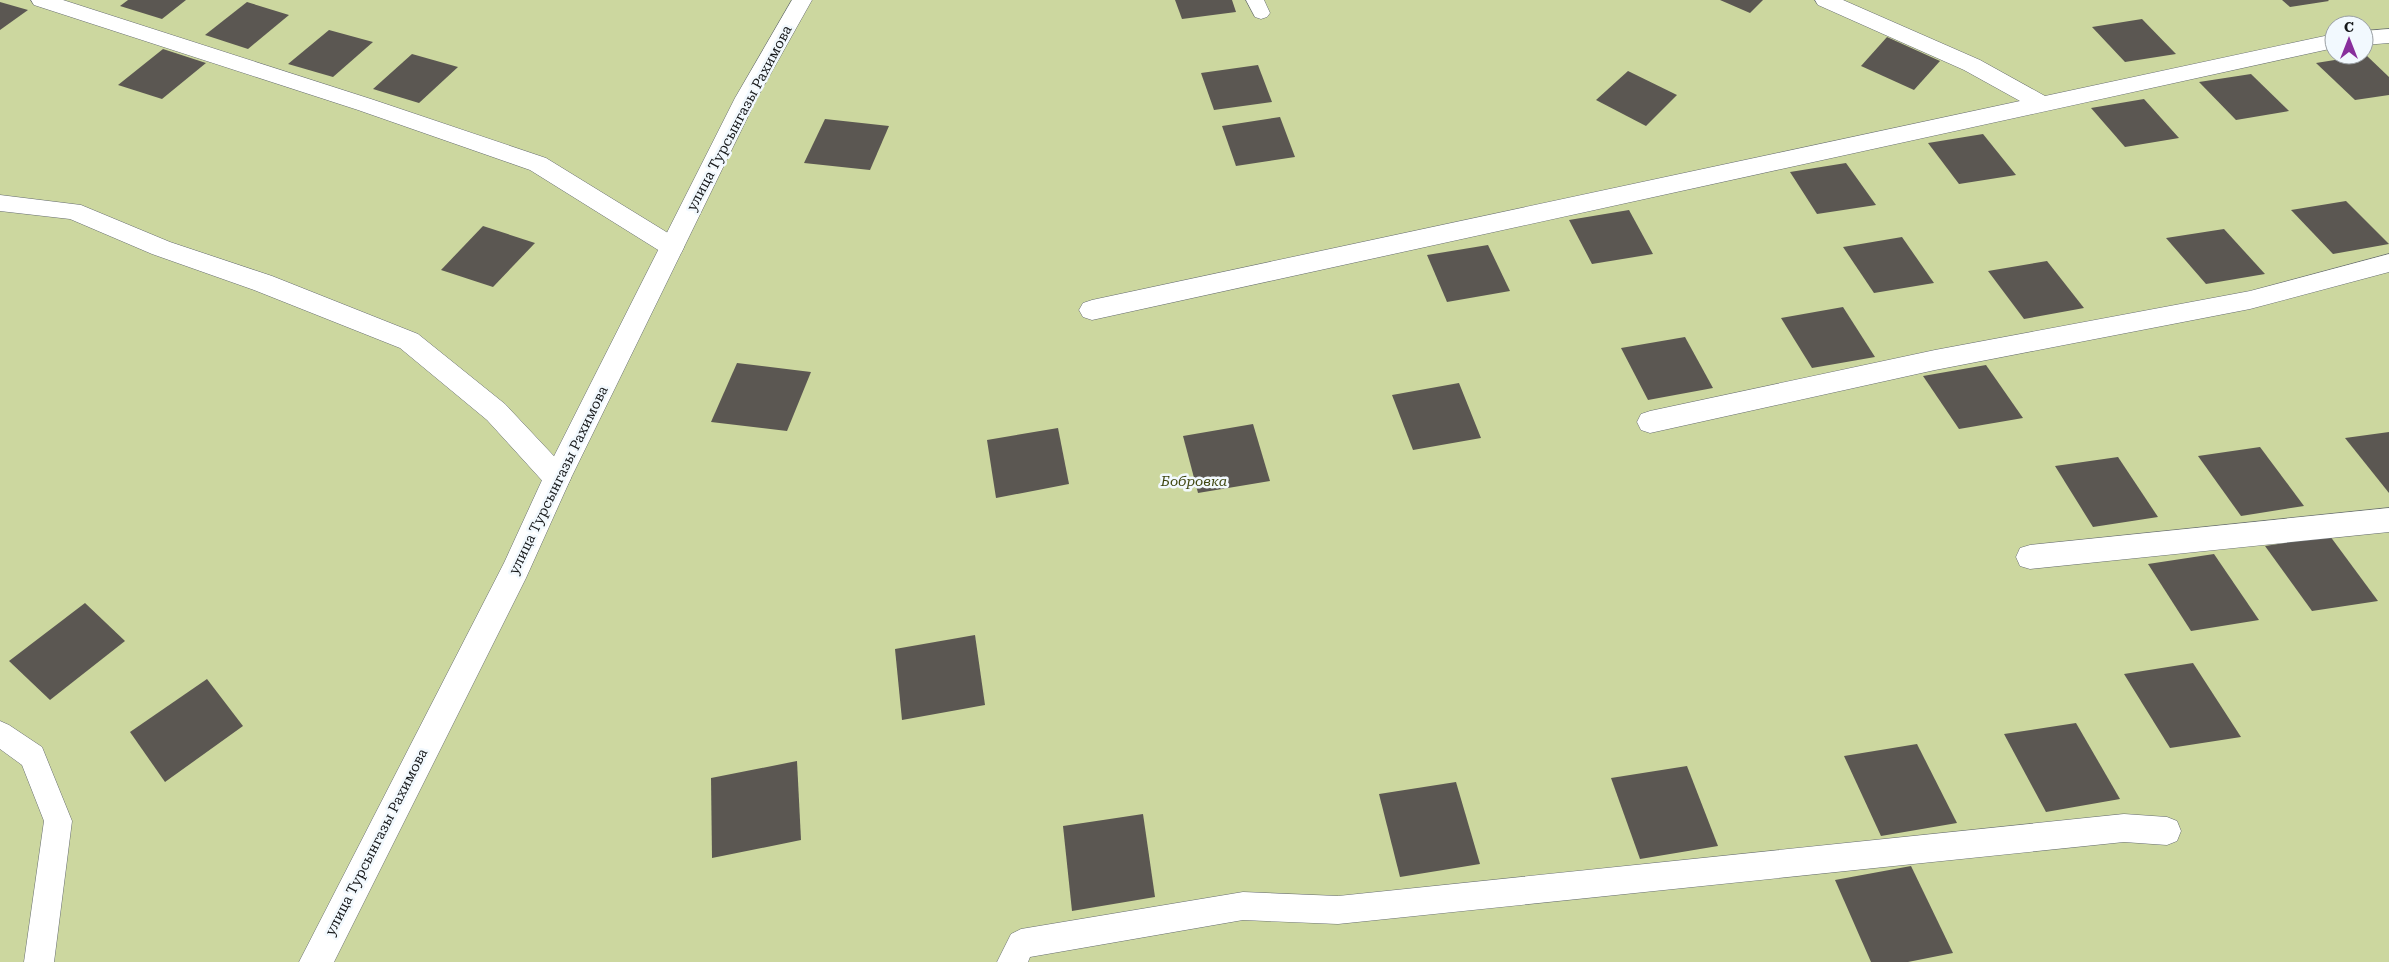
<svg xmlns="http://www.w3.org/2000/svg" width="2389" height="962" viewBox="0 0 2389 962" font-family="'Roboto Serif',serif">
<rect width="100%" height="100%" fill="#f2f9fe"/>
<!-- green -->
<path fill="#ccd79f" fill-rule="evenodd" d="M0,0H2389V962H0ZM2334,25H2364V55H2334Z"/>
<!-- building -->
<g fill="#5b5752">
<polygon points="128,0 186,0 162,19 120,6"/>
<polygon points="1175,0 1232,0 1236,12 1182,19"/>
<polygon points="1720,0 1763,0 1750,13"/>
<polygon points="2282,0 2328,0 2329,1 2290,7"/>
<polygon points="0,2 28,10 0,30"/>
<polygon points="247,2 289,15 248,49 205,35"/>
<polygon points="2142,19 2176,54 2125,62 2092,27"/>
<polygon points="329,30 373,42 333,77 288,64"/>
<polygon points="1887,37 1940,61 1914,90 1861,66"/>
<polygon points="163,49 206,63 162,99 118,85"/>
<polygon points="412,54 458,67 419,103 373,89"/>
<polygon points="2366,55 2389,77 2389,95 2355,100 2316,63"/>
<polygon points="1258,65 1272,102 1214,110 1201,73"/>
<polygon points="1628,71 1677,95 1646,126 1596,100"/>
<polygon points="2251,74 2289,111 2236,120 2199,82"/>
<polygon points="2144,99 2179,138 2125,147 2091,108"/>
<polygon points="1280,117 1295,157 1236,166 1222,126"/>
<polygon points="825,119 889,126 870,170 804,163"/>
<polygon points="1983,134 2016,175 1959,184 1928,143"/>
<polygon points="1846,163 1876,205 1817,214 1790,172"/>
<polygon points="2346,201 2389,244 2333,254 2291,210"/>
<polygon points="1629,210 1653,254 1592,264 1569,220"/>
<polygon points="483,226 535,243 493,287 441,270"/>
<polygon points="2224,229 2265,274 2206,284 2166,238"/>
<polygon points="1902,237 1934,283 1874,293 1843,247"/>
<polygon points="1488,245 1510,291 1447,302 1427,255"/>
<polygon points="2047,261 2084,308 2024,319 1988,271"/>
<polygon points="1843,307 1875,357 1812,368 1781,318"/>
<polygon points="1685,337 1713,388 1648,400 1621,348"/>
<polygon points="737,363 811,372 787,431 711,422"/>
<polygon points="1986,365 2023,418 1959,429 1923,376"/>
<polygon points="1459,383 1481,438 1413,450 1392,395"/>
<polygon points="1253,424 1270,481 1198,493 1183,436"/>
<polygon points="1058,428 1069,484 996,498 987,440"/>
<polygon points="2389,432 2389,493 2345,438"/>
<polygon points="2260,447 2304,506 2241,516 2198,456"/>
<polygon points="2118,457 2158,517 2093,527 2055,466"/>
<polygon points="2330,536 2378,601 2312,611 2265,546"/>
<polygon points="2214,554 2259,620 2191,631 2148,564"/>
<polygon points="85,603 125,641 50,700 9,661"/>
<polygon points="975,635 985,705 902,720 895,649"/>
<polygon points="2193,663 2241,737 2170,748 2124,674"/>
<polygon points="207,679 243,726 165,782 130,732"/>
<polygon points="2076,723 2120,799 2046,812 2004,734"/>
<polygon points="1917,744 1957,823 1881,836 1844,756"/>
<polygon points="797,761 801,840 712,858 711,778"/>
<polygon points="1687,766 1718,846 1640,859 1611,778"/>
<polygon points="1456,782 1480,864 1400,877 1379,794"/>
<polygon points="1143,814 1155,897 1072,911 1063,826"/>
<polygon points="1911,866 1953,953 1908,962 1871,962 1835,880"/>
</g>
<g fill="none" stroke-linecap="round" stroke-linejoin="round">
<!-- lane casing -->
<g stroke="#676d71" stroke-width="1">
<g id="lane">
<polygon points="1246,0 1264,0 1270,13 1267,17 1261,19 1255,17"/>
<polygon points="0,721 9,725 42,747 72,821 54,962 24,962 44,821 22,765 0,749"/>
<polygon points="2124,814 2167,817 2177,821 2181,831 2177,841 2167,845 2124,842 1338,924 1243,920 1030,957 1028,962 997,962 1011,934 1021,929 1243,892 1338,896"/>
</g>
</g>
<!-- street casing -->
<g stroke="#676d71" stroke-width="1">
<g id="street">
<polygon points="31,0 63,0 374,100 546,158 681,241 684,247 681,253 672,256 663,253 530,170 358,110 34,5"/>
<polygon points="1815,0 1843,0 1980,60 2045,96 2334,34 2334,48 1092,320 1083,317 1079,310 1083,303 1092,300 2020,101 1964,70 1818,5"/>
<polygon points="2389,29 2389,43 2364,45 2364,31"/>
<polygon points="0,195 81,205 170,242 272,276 418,334 505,404 567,470 571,478 567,486 557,489 547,486 487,420 400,348 254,290 152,254 70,219 0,211"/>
<polygon points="2389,254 2389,272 2250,309 1935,370 1650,433 1641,430 1637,422 1641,414 1650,411 1935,350 2250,291"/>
<polygon points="2389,508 2389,532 2030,569 2020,566 2016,557 2020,548 2030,545"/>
</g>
</g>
<!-- secondary casing -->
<g stroke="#676d71" stroke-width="1">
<polygon id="secondary" points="792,0 812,0 757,98 571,478 526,578 334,962 299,962 504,563 543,478 735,98"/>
</g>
<!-- lane -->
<use href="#lane" fill="#fff" fill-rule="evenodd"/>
<!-- street -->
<use href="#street" fill="#fff" fill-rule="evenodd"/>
<!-- secondary -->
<use href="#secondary" fill="#fff" fill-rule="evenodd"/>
</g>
<g text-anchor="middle" stroke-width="5" stroke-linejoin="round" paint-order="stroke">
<!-- street labels -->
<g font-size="14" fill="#16181a" stroke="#f2f9fe">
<text transform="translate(739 118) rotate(-62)" y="5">улица Турсынгазы Рахимова</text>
<text transform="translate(558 480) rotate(-64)" y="5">улица Турсынгазы Рахимова</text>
<text transform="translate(376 842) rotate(-63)" y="5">улица Турсынгазы Рахимова</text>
</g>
<!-- park labels -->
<g font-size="14" font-style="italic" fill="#3f4610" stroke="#f2f9fe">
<text x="1194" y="486">Бобровка</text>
</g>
</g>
<!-- north arrow -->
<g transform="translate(2349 40)"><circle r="24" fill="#f2f9fe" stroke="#9a9fa3"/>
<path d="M0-4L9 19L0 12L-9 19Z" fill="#882f9c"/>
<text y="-8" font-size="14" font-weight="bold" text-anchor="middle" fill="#16181a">С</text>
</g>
</svg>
